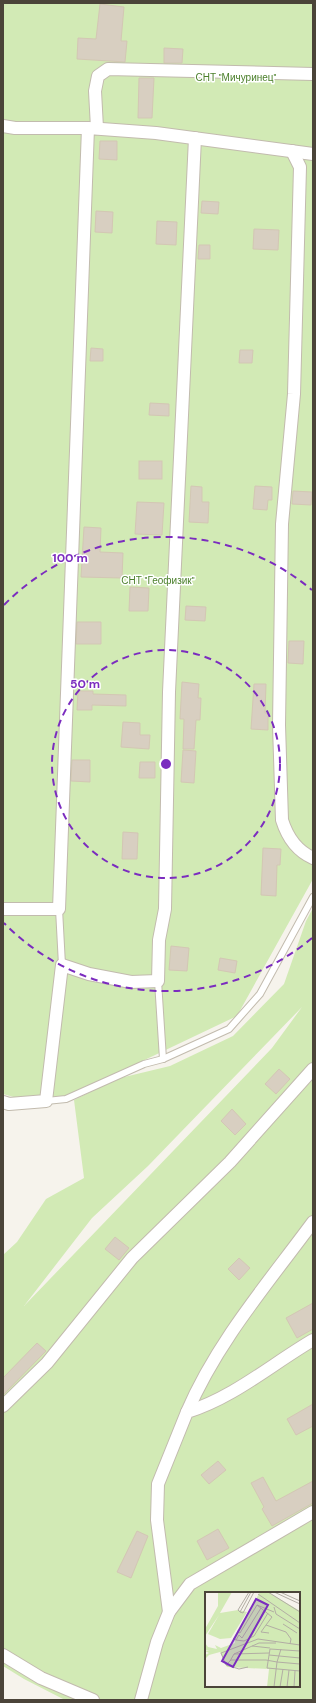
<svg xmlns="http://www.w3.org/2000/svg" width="316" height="1703" viewBox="0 0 316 1703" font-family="'DM Sans',sans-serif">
<rect width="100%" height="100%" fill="#f6f3ec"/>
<!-- green -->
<g fill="#d2eab5" fill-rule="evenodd">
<path d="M3,3H313V879L237,1016L69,1096L17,1098L3,1094V281C4,188 3,96 3,3Z"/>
<path d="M313,908V1700H65L24,1679L3,1666V1255L17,1242L46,1199L84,1178L74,1100L116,1079L170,1066L233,1036L284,984L306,921ZM302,1007L272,1048L24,1306L92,1218L148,1166ZM206,1593H299V1686H206Z"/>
</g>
<!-- building -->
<g fill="#d8cfc1" stroke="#d3c7b4">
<polygon points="100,4 124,7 121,41 127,41 125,62 77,59 78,38 96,39"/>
<polygon points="164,48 183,49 182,63 164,63"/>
<polygon points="139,78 154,78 152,118 138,118"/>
<polygon points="100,141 117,141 117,160 99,159"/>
<polygon points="202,201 219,202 218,214 201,213"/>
<polygon points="96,211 113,212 112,233 95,232"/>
<polygon points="157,221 177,222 176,245 156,244"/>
<polygon points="254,229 279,230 278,250 253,249"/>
<polygon points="199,245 210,245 210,259 198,259"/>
<polygon points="91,348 103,349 103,361 90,361"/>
<polygon points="240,350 253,350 252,363 239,363"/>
<polygon points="150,403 169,404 169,416 149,415"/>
<rect x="139" y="461" width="23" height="18"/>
<polygon points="191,486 202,487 202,502 209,502 208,523 189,522"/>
<polygon points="255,486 272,487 272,500 268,500 267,510 253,509"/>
<polygon points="293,491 312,492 311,505 292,504"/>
<polygon points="137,502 164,503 162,535 135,534"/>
<polygon points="84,527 101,528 100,552 123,553 122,578 81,577"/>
<polygon points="130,587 149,588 148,611 129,611"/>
<polygon points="186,606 206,607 205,621 185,620"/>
<polygon points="77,622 101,622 101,644 76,644"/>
<polygon points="289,641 304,641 303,664 288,663"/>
<polygon points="182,682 199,684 198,698 201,698 200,720 196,720 194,749 183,749 184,719 180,719"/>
<polygon points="254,684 266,684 265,713 268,714 268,730 251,729"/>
<polygon points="78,691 93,691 93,694 126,695 126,706 92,705 92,710 77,710"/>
<polygon points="123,722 140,723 140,735 150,735 149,749 121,747"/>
<polygon points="183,750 196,751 194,783 181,782"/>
<polygon points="72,760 90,760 90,782 71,781"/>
<polygon points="140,762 155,762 155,778 139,778"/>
<polygon points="123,832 138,833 137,859 122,859"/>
<polygon points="263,848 281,849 280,865 277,865 276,896 261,895"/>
<polygon points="171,946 189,948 187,971 169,970"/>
<polygon points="220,958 237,961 235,973 218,970"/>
<polygon points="279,1069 290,1079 276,1094 265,1084"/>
<polygon points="232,1109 246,1124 235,1135 221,1121"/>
<polygon points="115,1237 129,1248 119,1260 105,1249"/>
<polygon points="239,1258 250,1268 239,1280 228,1269"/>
<polygon points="313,1303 313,1329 297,1338 286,1318"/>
<polygon points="37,1343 46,1351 3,1395 3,1378"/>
<polygon points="313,1404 313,1426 296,1435 287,1419"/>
<polygon points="218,1461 226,1470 209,1484 201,1475"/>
<polygon points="263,1477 276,1501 313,1481 313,1503 272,1526 262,1509 264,1507 251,1483"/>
<polygon points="218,1529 229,1548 207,1560 197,1541"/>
<polygon points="137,1531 148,1536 131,1578 117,1572"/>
</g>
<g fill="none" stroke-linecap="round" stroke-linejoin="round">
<!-- lane casing -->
<g stroke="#c2bbae" stroke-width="8">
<g id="lane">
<polyline points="59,909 62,965"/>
<polyline points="158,981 163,1059"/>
<polyline points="46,1101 66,1099 144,1064 163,1059 229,1029 260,994 313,897"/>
</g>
</g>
<!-- street casing -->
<g stroke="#c2bbae" stroke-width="14">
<g id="street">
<polyline points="3,126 15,128 88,128"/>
<polyline points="97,128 95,91 98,76 108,69 313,74"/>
<path d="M292,151L300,167L294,394L282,524L279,725L282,820C287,836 297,851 313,858"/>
<polyline points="3,909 59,909 88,128 156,133 313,154"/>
<polyline points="3,1102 9,1104 46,1101 62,965 89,974 131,982 158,981 159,940 165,909 169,692 195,138"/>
<polyline points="3,1406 47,1363 132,1258 230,1162 313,1069"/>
<path d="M187,1412C217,1342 268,1283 313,1222"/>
<path d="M169,1612L157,1520L158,1484L187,1412C233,1398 272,1364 313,1340"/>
<polyline points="3,1655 41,1678 93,1700"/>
<polyline points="141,1700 157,1642 169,1612 190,1584 313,1512"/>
</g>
</g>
<!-- lane -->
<use href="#lane" stroke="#fff" stroke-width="6"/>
<!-- street -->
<use href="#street" stroke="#fff" stroke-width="12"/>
</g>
<!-- distance rings -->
<g fill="none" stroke="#7b2cbf" stroke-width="2" stroke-dasharray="7 5">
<circle cx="166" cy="764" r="114"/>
<path d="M312 938A227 227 0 0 1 4 923M4 605A227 227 0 0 1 312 590"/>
</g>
<g text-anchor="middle" stroke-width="3" stroke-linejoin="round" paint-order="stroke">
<!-- park labels -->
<g font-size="10" fill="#4a7f2a" stroke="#fff">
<text x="236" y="81">СНТ "Мичуринец"</text>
<text x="158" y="584">СНТ "Геофизик"</text>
</g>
</g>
<!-- overview -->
<g transform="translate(205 1592)">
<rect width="95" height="95" fill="#f6f3ec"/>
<path d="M13,0H27L15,21L33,18L42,20L26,46L15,47L3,42L14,23L0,44V37L13,14ZM55,0H63L95,19V95H62L64,77L22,75L15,60L4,63L0,67V63L4,61L0,59L5,58H0V51L3,55L12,57L10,53L16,56L30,51L29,45Z" fill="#d2eab5"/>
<path fill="none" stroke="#b2ada4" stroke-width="1" d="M63,0L95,20M69,0L95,12M75,0L95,9M53,2L95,31M52,13L69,20M69,15L71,22L95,37M35,20L38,21L49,0M35,20L33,18L44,0M35,20L46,0M78,32L92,41M32,39L35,41L52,13L67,25L61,33M64,41L56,40L61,33L81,40L86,47L85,52M46,45L59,18M28,46L31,48L34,43L37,46L56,16M31,48L39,49L49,44L63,21M47,54L65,56M95,59L65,57L62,76L95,79M29,62L54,51H71M64,63L95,66M25,69L29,62L64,61M72,70L76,57M21,73L16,61L53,47L95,53M43,75L34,77L21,73L26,68H61L72,70M69,95L72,70L95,72M75,95L78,77M82,95L84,78M89,95L90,79"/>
<path fill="#7b2cbf" fill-opacity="0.15" stroke="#7b2cbf" stroke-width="2" d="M51,7L63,13L28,75L17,69Z"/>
<rect width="95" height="95" fill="none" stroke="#4b4439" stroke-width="2"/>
</g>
<circle cx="166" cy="764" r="6" fill="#7b2cbf" stroke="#fff" stroke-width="2"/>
<g font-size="12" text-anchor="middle" font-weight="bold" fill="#7b2cbf" stroke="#fff" stroke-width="3" stroke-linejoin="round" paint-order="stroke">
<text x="70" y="562">100 m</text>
<text x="85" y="688">50 m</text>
</g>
<!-- border -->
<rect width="316" height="1703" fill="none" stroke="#4b4439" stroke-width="8"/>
</svg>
